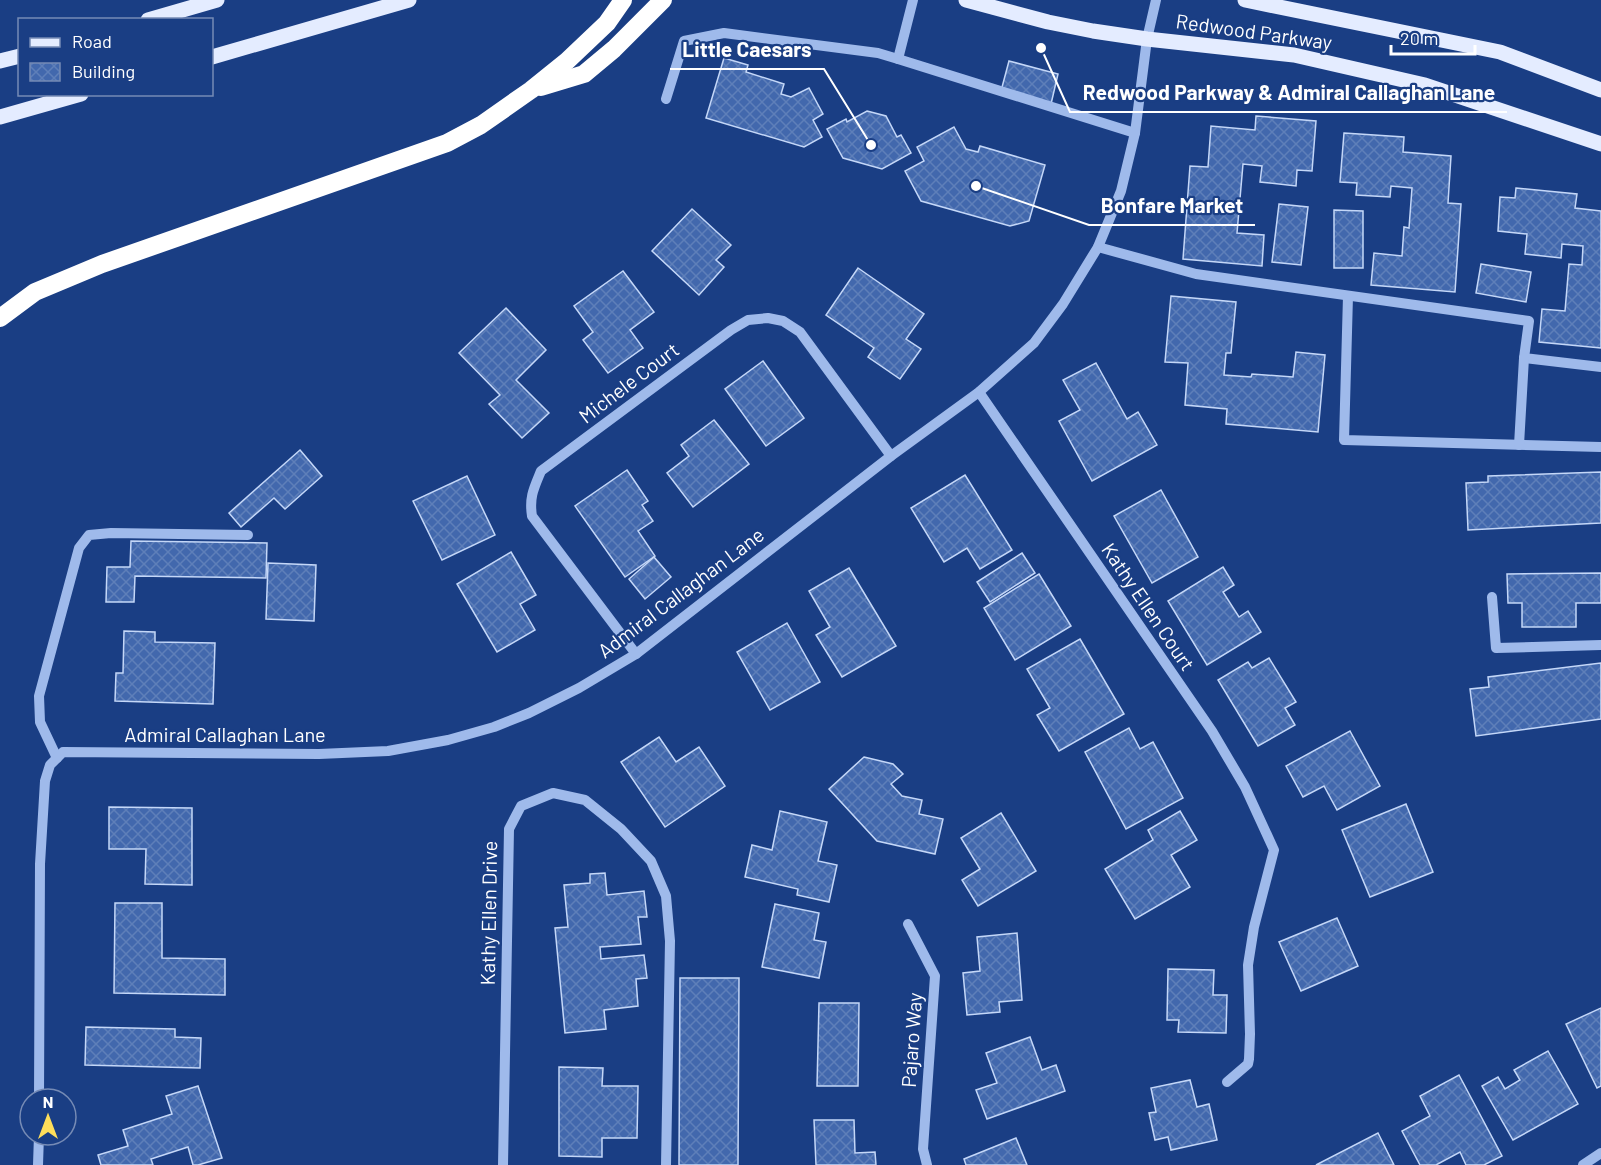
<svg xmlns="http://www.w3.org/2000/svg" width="1601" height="1165" viewBox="0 0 1601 1165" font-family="Barlow,sans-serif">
<defs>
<pattern id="building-cross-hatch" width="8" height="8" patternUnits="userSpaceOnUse" patternTransform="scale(1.5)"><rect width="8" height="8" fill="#4268ad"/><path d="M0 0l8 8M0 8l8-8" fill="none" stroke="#5e7fb9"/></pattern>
</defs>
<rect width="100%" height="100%" fill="#1a3e84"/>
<!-- building -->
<g fill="url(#building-cross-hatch)" stroke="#c4d7f8" stroke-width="1.5">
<polygon points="724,58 748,65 746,72 784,84 781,94 791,97 809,88 823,114 813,120 822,137 804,147 706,118"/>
<polygon points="1009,61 1058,74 1051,104 1001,91"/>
<polygon points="867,111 886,116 897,137 901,135 911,153 882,169 843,158 827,129 846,119 847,122"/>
<polygon points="1256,116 1316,121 1312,171 1297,170 1296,186 1260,182 1262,166 1243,164 1237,233 1264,235 1262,266 1183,259 1190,166 1208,167 1211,126 1255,130"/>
<polygon points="954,127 966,149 978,152 980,146 1045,165 1029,221 1010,226 921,201 905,171 924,161 917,147"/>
<polygon points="1344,133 1404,137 1403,152 1451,156 1448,203 1461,204 1455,292 1371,285 1374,253 1402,256 1404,227 1409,228 1412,188 1391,186 1390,197 1356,195 1357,183 1340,182"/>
<polygon points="1516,188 1577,194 1575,208 1601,211 1601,348 1539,342 1542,309 1565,311 1569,264 1582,265 1583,246 1562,244 1561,258 1525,254 1527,234 1498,231 1500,197 1515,198"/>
<polygon points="1279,204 1308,207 1301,265 1272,262"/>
<polygon points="692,209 731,245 716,260 724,267 699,295 652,251"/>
<polygon points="1334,210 1363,211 1363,268 1334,268"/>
<polygon points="1481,264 1531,272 1526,302 1476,293"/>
<polygon points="858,268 924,314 906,339 921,349 900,379 868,357 874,348 826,315"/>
<polygon points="623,271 654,312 630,330 643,348 608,373 583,340 593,332 574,306"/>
<polygon points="1171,296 1236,302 1231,353 1226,353 1224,375 1251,377 1252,374 1293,377 1296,352 1325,355 1318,432 1226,424 1227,409 1185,405 1188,363 1165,362"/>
<polygon points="506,308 546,350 516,380 549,413 522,438 489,404 500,395 459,353"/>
<polygon points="763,361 804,418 766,446 725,389"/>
<polygon points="1096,363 1127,419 1138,412 1157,445 1092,481 1059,421 1080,410 1063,380"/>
<polygon points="714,420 749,464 693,507 667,473 689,456 681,445"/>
<polygon points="300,450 322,476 285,509 274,498 241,527 229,513"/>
<polygon points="627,470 648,501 642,505 653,521 638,531 655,556 625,577 575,506"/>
<polygon points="1601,472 1601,523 1468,530 1466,483 1488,482 1488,476"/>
<polygon points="965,475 1012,550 980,569 967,548 944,562 911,508"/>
<polygon points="467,476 495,535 442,560 413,501"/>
<polygon points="1161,490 1198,557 1152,583 1114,516"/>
<polygon points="131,541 267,543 266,578 135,576 134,602 106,602 107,567 130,567"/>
<polygon points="511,552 536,595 520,604 535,630 497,652 457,584"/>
<polygon points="1022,553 1035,573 990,602 977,582"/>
<polygon points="654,557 671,577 645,599 629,579"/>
<polygon points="268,563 316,565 314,621 266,619"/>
<polygon points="1223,567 1234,585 1223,592 1239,617 1248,611 1261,632 1207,665 1168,601"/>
<polygon points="849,568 896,646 842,677 816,635 830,627 809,591"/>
<polygon points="1601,573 1601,603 1576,603 1576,627 1522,627 1522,603 1508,603 1507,574"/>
<polygon points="1039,574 1071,626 1015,660 984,608"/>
<polygon points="787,623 820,682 770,710 737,652"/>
<polygon points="124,631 155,632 155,642 215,643 213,704 115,701 116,673 123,673"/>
<polygon points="1080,639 1124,714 1059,751 1037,715 1050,708 1027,669"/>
<polygon points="1269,658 1296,702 1285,708 1295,725 1258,746 1218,680 1248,662 1252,668"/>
<polygon points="1601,663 1601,719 1476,736 1470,689 1489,687 1488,677"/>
<polygon points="1129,728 1140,749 1153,742 1183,798 1126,829 1085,752"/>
<polygon points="1350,731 1380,786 1337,810 1324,786 1303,797 1286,766"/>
<polygon points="659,737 676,762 699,747 725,786 665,827 621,762"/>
<polygon points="864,757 893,764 903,774 891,784 902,796 922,800 919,814 943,819 935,854 877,841 829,789"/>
<polygon points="1406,804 1433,872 1370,897 1342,830"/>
<polygon points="109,807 192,808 192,885 145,884 146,849 109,849"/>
<polygon points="780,811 827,822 818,861 837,865 829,902 797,895 798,889 745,877 752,845 772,850"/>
<polygon points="1180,811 1197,840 1171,855 1190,887 1135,919 1105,869 1153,840 1148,830"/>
<polygon points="1001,813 1036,871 978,906 962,880 980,869 961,838"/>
<polygon points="605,873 607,895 644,891 647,917 638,917 641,944 600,947 601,959 644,955 647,978 636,979 638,1006 604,1010 606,1029 565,1033 555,928 568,927 564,885 590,883 590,874"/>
<polygon points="115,903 162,903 162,958 225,959 225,995 114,993"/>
<polygon points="775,904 819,913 814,940 826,942 819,978 762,967"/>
<polygon points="1337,918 1358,966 1301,991 1279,942"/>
<polygon points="1017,933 1022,1000 999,1002 1000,1012 967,1015 963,973 980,971 977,937"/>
<polygon points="1168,969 1214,970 1213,995 1227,995 1226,1033 1178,1032 1179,1020 1167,1020"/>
<polygon points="680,978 739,978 738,1165 679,1165"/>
<polygon points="819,1003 859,1003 858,1086 817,1086"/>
<polygon points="1601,1008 1601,1086 1597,1088 1566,1024"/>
<polygon points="86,1027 175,1029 175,1037 201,1038 200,1068 85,1065"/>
<polygon points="1030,1037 1042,1070 1056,1065 1065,1091 987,1119 976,1090 997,1083 986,1053"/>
<polygon points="1548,1051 1578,1104 1513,1140 1482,1086 1498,1077 1505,1089 1520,1080 1514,1070"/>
<polygon points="559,1067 603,1068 602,1086 638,1086 637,1138 602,1138 602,1157 559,1156"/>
<polygon points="1459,1075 1502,1156 1484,1165 1466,1165 1460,1152 1436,1165 1420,1165 1402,1131 1430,1116 1420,1096"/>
<polygon points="1190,1080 1197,1107 1209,1104 1217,1140 1171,1150 1168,1137 1155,1140 1149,1113 1156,1112 1151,1088"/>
<polygon points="198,1086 222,1158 198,1165 193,1165 188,1147 151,1159 153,1165 101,1165 98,1155 128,1146 123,1130 172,1114 166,1096"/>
<polygon points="814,1120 854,1120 855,1153 875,1152 876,1165 816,1165"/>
<polygon points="1378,1133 1394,1165 1316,1165"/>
<polygon points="1016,1138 1027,1165 966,1165 964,1159"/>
</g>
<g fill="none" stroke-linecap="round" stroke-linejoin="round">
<!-- minor -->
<g stroke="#9fbaeb" stroke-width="10">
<polyline points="898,59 1135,133"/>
<polyline points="666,99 684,41 724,33 878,53 898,59 913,0"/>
<polyline points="1098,247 1196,274 1529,321 1524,358 1601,367"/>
<polyline points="1348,296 1344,440 1601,447"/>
<polyline points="979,392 1212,731 1245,787 1274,850 1254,927 1248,965 1250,1034 1249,1059 1248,1064 1227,1082"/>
<polyline points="1519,445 1524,358"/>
<polyline points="1492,597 1496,648 1601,645"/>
<path d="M636,654L532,516C529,497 534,488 541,471L731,330L748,320L768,318L783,321L800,332L891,456"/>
<polyline points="57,758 40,722 39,696 79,548 89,535 111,533 248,535"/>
<polyline points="908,924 935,976 923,1149 927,1165"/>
<polyline points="39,1099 40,864 45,781 50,765 63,752 319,754 388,751 448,740 494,727 529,713 579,688 636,654 891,456 979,392 1034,343 1063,304 1098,247 1121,191 1135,133 1147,39 1156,0"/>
<polyline points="38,1165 39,1135"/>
<polyline points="503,1165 509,829 521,806 553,793 585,800 621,829 651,861 666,896 670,941 666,1165"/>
<polyline points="1583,1165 1601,1153"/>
</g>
<!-- major -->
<g stroke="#e4ecff" stroke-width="15">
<polyline points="966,0 1048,22 1093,31 1147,39 1294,55 1425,85 1601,144"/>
<polyline points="1245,0 1500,52 1601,90"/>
<polyline points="148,20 217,0"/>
<polyline points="212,57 409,0"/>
<polyline points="0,61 20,56"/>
<polyline points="0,117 81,94"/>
</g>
<!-- highway -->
<g stroke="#fff" stroke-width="18">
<polyline points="541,87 584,74 614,49 663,0"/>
<polyline points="0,318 35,292 102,264 447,143 481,125 531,90 567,61 607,23 623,0"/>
</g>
</g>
<g text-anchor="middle" stroke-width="4.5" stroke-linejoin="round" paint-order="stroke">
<!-- street labels -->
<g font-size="20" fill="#fff" stroke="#1a3e84">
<text transform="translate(1254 32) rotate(8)" y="7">Redwood Parkway</text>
<text transform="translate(629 383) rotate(-37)" y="7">Michele Court</text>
<text transform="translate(681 593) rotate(-37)" y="7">Admiral Callaghan Lane</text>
<text transform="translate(1148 607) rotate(56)" y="7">Kathy Ellen Court</text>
<text x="225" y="742">Admiral Callaghan Lane</text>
<text transform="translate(489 913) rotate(-89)" y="7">Kathy Ellen Drive</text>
<text transform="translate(912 1040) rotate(-86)" y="7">Pajaro Way</text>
</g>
</g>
<!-- callouts -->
<path fill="none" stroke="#fff" stroke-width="2" d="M871 145L824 69H670M1041 48L1070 112H1507M976 186L1089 225H1255"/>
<g fill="#fff" stroke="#1a3e84" stroke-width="2">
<circle cx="871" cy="145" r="6"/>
<circle cx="1041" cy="48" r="6"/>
<circle cx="976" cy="186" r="6"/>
</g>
<g font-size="21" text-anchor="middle" font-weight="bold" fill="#fff" stroke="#1a3e84" stroke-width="4.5" stroke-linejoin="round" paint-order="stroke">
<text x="747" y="57">Little Caesars</text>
<text x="1289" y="100">Redwood Parkway &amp; Admiral Callaghan Lane</text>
<text x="1172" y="213">Bonfare Market</text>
</g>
<!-- legend -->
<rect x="18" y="18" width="195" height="78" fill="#1a3e84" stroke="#768bb5" stroke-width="1.5"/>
<rect x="30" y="38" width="30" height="9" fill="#e4ecff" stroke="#768bb5" stroke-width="1.5"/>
<text x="72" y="48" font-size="18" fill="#ffffff">Road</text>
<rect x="30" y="63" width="30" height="18" fill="url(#building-cross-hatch)" stroke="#768bb5" stroke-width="1.5"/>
<text x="72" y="78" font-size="18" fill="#ffffff">Building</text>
<!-- north arrow -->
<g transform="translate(48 1117)"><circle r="28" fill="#1a3e84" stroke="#768bb5" stroke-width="1.5"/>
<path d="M0-4.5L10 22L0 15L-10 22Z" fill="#fede5b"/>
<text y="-9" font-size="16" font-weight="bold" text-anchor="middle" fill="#ffffff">N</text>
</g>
<!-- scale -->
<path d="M1391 45v9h84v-9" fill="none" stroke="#ffffff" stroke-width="3"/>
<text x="1400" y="45" font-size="18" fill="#ffffff" stroke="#1a3e84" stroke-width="4.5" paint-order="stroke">20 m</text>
</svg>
